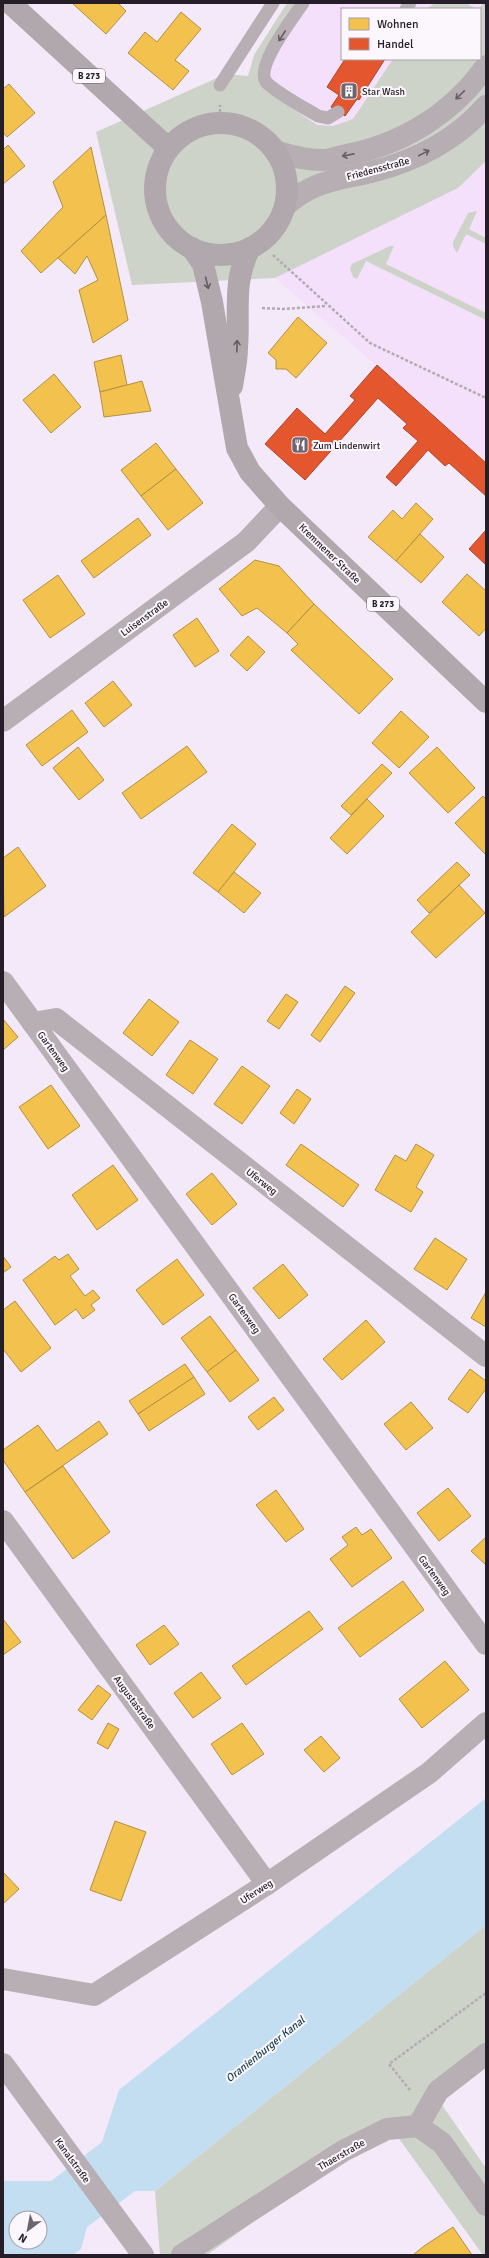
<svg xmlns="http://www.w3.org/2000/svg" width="489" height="2258" viewBox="0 0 489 2258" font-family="Signika,sans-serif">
<rect width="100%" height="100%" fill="#f4e9f8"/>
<!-- built -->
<g fill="#f4e0fa">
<polygon points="287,3 486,3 480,9 342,9 342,59 468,59 376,127 296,128 254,55"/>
<polygon points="486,161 486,460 275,278 458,188"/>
</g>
<!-- green -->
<g fill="#ced3ca">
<polygon points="287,3 297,3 260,61 259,78 267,91 317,125 333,126 353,119 393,59 480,59 479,9 483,3 486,3 486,161 458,188 275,278 132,285 96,132 226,74 248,76 254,55"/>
<polygon points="435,3 466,3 476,9 426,9"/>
<polygon points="477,211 469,229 486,238 486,244 466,234 457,253 453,246 453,242 468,213"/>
<polygon points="390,246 394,246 386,264 486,313 486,320 366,261 357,279 353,277 350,269 352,264"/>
<polygon points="486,1925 486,2062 435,2095 486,2168 486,2255 483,2255 389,2125 207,2255 160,2255 155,2191"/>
</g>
<!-- water -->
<path fill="#c2def0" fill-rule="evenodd" d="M486,1798V1925L155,2191H135L87,2227L81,2249L73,2255H3V2181H51L102,2142L119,2090ZM16,2218H40V2242H16Z"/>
<!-- homes -->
<g fill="#f2c14e" stroke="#b49042">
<polygon points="72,3 118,3 126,11 106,34"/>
<polygon points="181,12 201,29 175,60 189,71 173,90 128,53 145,32 157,42"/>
<polygon points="9,84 35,113 7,137 3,132 3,89"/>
<polygon points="8,145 25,166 3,184 3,150"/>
<polygon points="91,147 106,215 41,273 21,251 63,207 53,182"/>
<polygon points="106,215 128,320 93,343 79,290 98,280 87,256 75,274 58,258"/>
<polygon points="298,317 327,343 296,378 286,369 276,369 276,360 268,353"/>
<polygon points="121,355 127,385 100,392 94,362"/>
<polygon points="54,374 81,407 51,433 23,400"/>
<polygon points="142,381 151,411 104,417 100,392"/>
<polygon points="156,443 176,469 141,496 121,470"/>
<polygon points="176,469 203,503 168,530 141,496"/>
<polygon points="416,503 433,519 396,561 368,537 393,510 402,519"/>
<polygon points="138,518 151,535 94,578 81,561"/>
<polygon points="420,534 444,557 421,583 396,561"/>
<polygon points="255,560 279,566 314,604 287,633 257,608 242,616 219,589"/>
<polygon points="467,574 486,591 486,628 479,636 442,602"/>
<polygon points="58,575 85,614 50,638 23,600"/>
<polygon points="314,604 393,679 359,714 291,650 298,644 287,633"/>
<polygon points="197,618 219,651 195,667 173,635"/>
<polygon points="248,636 265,652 247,671 230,655"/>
<polygon points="113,681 132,705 104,727 85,703"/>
<polygon points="72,710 88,732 42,766 26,745"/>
<polygon points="401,711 429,737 399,768 372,743"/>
<polygon points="187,746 207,772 141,819 122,793"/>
<polygon points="78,747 104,780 79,800 53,768"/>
<polygon points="437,747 475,788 448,813 409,773"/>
<polygon points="382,764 392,773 351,815 341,806"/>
<polygon points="483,796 486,799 486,855 455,823"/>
<polygon points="367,799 384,816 347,854 330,838"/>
<polygon points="232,824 256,844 218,892 193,873"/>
<polygon points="18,847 46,886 4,917 3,858"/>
<polygon points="457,862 470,875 429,913 417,900"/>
<polygon points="234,872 261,893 244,913 218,892"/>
<polygon points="459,885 485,913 436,958 411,932"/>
<polygon points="345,986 355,993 320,1042 311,1035"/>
<polygon points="286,994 298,1002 279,1029 267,1021"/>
<polygon points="149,999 179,1022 152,1056 123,1033"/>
<polygon points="3,1019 18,1037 3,1050"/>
<polygon points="190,1040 218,1059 193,1094 166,1075"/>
<polygon points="242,1066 270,1086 242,1124 214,1104"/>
<polygon points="51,1085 80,1126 48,1149 19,1107"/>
<polygon points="297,1089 311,1099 294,1124 280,1113"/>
<polygon points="301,1144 359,1185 343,1207 286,1165"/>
<polygon points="416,1144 434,1155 416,1187 423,1192 411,1212 375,1190 395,1155 406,1161"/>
<polygon points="113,1165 138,1200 97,1230 72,1195"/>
<polygon points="212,1173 237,1204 212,1225 186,1194"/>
<polygon points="435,1238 467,1259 447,1290 414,1269"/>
<polygon points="68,1254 79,1269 70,1276 85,1296 93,1290 100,1298 91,1305 95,1310 83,1319 76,1309 55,1325 23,1280 55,1256 59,1260"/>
<polygon points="3,1256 11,1267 3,1273"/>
<polygon points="177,1259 204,1295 163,1325 136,1290"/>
<polygon points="283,1264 308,1295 279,1319 253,1288"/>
<polygon points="486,1292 486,1327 471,1318"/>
<polygon points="15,1301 51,1348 21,1372 3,1349 3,1310"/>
<polygon points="210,1316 236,1350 207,1372 181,1338"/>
<polygon points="366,1320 385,1342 342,1380 323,1359"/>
<polygon points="236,1350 259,1380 230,1402 207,1372"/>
<polygon points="185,1364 194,1377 138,1414 129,1401"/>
<polygon points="470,1369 486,1381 486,1389 468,1413 448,1399"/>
<polygon points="194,1377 205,1394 149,1431 138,1414"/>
<polygon points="274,1397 284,1410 258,1430 248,1417"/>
<polygon points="411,1402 433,1428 406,1450 384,1424"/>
<polygon points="99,1421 108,1434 25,1492 3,1460 3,1450 38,1425 57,1451"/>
<polygon points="63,1466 110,1532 73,1559 25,1492"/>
<polygon points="448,1488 471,1516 439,1541 417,1513"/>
<polygon points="276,1490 304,1529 286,1542 256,1505"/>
<polygon points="356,1527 362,1535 371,1529 392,1558 352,1587 330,1559 348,1545 342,1537"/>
<polygon points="486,1537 486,1565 471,1551"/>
<polygon points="403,1581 424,1610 360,1657 338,1628"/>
<polygon points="309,1611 323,1629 246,1685 232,1666"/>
<polygon points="3,1619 21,1642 3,1655"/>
<polygon points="164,1625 179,1644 150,1665 136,1645"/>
<polygon points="445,1661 469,1690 422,1728 399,1699"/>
<polygon points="201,1672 221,1698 193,1718 174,1693"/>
<polygon points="98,1685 111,1695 92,1720 78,1710"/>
<polygon points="108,1723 119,1729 108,1749 97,1743"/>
<polygon points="242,1723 264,1754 232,1775 211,1744"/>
<polygon points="321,1736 340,1758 324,1772 304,1750"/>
<polygon points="115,1821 146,1832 121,1901 90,1890"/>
<polygon points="3,1872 19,1889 3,1904"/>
<polygon points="453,2227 472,2255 413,2255 424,2246"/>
</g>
<!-- shops -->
<g fill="#e4572e" stroke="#ab462c">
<polygon points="345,59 385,59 359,100 357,99 345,116 331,107 339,95 327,87"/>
<polygon points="377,365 486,463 486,496 449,463 445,466 428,450 396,486 386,477 418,441 403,428 407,424 378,398 305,480 265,444 297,408 325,434 355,400 350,396"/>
<polygon points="486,530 486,565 469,549"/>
</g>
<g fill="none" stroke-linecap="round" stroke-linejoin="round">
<!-- path -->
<g stroke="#b2abb1" stroke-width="2.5" stroke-dasharray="3 2" stroke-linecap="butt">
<polyline points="220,122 220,105"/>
<polyline points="273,255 370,343 486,398"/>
<polyline points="262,308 283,309 326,306"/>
<polyline points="410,2090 389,2064 486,1993"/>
</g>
<!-- lane -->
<g stroke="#b7afb3" stroke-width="13">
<path d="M303,3C294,17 253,68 267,83C280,95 303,107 318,116L328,118L338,112"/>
<polyline points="406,9 410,3"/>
<polyline points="220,85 273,3"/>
</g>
<!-- street -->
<g stroke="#b7afb3" stroke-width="22">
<polyline points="3,721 246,542 280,506"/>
<polyline points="3,982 486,1644"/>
<polyline points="33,1023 56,1019 486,1356"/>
<polyline points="3,1521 267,1884"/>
<polyline points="3,1979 94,1995 267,1884 429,1773 486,1723"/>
<polyline points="3,2064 143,2255"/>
<polyline points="418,2126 438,2091 486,2054"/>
<polyline points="182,2255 343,2151 387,2129 418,2126 442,2143 486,2205"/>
</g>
<!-- secondary -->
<g stroke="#b7aeb4" stroke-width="22">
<path d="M275,151C290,156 306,160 323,160C330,160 339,157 346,155C402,145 453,113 486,66"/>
<path d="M285,206C312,181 337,180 371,172C415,161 456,140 486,106"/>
</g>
<!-- primary -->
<g stroke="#b0a8ad" stroke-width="22">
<polyline points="10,3 168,148"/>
<circle cx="221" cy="189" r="66"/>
<polyline points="192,248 203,264 212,302 237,448 250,472 280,506 486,702"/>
<path d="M232,386C234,373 237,361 237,348C240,312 232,281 250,248"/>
</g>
</g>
<!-- one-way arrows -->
<defs><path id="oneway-shaft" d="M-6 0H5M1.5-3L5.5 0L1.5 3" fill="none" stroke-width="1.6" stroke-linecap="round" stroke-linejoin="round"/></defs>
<use stroke="#675f66" href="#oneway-shaft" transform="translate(282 36) rotate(123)"/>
<g stroke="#675e66">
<use href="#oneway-shaft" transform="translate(460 95) rotate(136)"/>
<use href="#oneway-shaft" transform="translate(424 153) rotate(-28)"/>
<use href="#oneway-shaft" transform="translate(348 155) rotate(169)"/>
</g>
<g stroke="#645c63">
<use href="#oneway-shaft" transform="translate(207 283) rotate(76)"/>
<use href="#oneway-shaft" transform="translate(237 346) rotate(-88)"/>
</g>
<!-- icons -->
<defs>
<g id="building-square" transform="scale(0.9)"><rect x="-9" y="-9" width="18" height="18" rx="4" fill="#6d6470" stroke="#fbf7fc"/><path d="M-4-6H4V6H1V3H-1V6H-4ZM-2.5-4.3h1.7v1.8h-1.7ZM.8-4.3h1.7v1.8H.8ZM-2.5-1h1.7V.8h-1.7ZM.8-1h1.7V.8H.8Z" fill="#fff"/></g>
<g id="restaurant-square" transform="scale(0.9)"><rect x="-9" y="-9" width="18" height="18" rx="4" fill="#6d6470" stroke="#fbf7fc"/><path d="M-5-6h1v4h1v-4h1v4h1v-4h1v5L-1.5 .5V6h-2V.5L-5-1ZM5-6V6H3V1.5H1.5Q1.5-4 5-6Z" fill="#fff"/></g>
</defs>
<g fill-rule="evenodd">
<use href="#building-square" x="349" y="91"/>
<use href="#restaurant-square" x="300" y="445"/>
</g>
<g text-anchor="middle" stroke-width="4" stroke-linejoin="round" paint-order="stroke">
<!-- shield labels -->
<g fill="#fbf7fc" stroke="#655e67" stroke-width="1">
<rect x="73" y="69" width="32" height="14" rx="3"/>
<rect x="367" y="597" width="32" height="14" rx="3"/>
</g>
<g font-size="9" font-weight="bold" fill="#251d27">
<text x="89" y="79">B 273</text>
<text x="383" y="607">B 273</text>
</g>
<!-- poi labels -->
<g font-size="10" fill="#251d27" stroke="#fbf7fc" text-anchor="start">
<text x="362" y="95">Star Wash</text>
<text x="313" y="449">Zum Lindenwirt</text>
</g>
<!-- street labels -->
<g font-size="10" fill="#251d27" stroke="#fbf7fc">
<text transform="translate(378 168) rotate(-15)" y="4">Friedensstraße</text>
<text transform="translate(330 553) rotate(44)" y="4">Kremmener Straße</text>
<text transform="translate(144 617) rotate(-36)" y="4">Luisenstraße</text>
<text transform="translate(54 1051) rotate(54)" y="4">Gartenweg</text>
<text transform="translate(262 1181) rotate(38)" y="4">Uferweg</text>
<text transform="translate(245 1313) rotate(54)" y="4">Gartenweg</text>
<text transform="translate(435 1575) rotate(54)" y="4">Gartenweg</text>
<text transform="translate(135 1702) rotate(54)" y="4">Augustastraße</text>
<text transform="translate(256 1891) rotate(-33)" y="4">Uferweg</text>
<text transform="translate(341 2154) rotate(-30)" y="4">Thaerstraße</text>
<text transform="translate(73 2160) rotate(54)" y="4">Kanalstraße</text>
</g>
<!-- water labels -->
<g font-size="11" font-style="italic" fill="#133c4a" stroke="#fbf7fc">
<text transform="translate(265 2049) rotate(-39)" y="4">Oranienburger Kanal</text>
</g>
</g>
<!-- border -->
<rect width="489" height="2258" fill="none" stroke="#251d27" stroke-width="8"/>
<!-- legend -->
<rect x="341" y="8" width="140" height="52" fill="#fbf7fc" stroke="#a5a0a7"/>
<rect x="349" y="18" width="20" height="12" fill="#f2c14e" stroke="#a5a0a7"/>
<text x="377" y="28" font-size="12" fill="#251d27">Wohnen</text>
<rect x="349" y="38" width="20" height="12" fill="#e4572e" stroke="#a5a0a7"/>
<text x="377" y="48" font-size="12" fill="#251d27">Handel</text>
<!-- north arrow -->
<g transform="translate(28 2230) rotate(212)"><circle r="19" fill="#fbf7fc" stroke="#a5a0a7"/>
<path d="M0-3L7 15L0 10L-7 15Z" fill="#6d6470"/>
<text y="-6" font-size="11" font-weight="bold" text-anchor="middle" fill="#251d27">N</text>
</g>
</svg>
